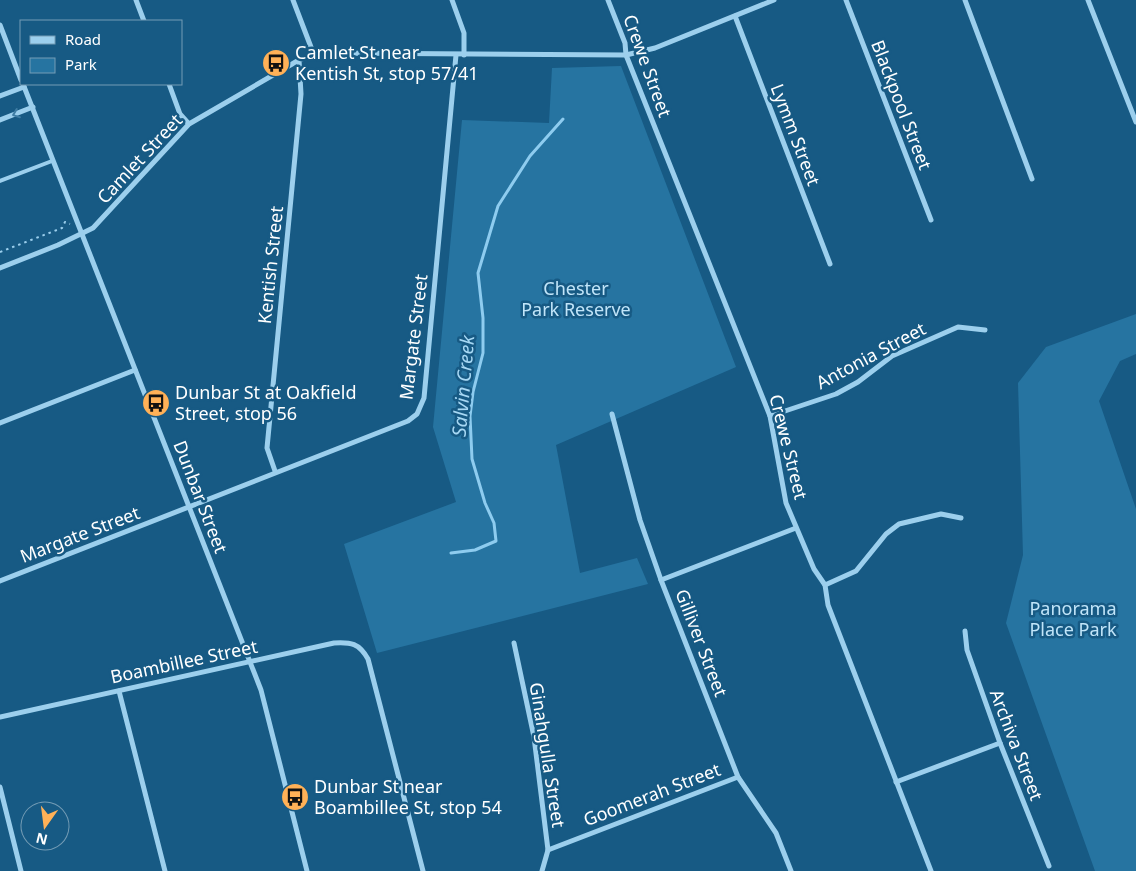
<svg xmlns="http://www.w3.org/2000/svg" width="1136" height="871" viewBox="0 0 1136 871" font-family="'Noto Sans',sans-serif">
<rect width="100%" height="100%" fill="#175a84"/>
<!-- green -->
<g fill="#2674a1">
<polygon points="621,66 736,367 556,445 580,573 637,558 648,584 377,653 344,544 456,502 433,427 462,120 549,123 552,68"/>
<polygon points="1136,314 1136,354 1120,361 1099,401 1136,509 1136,871 1095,871 1006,623 1023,555 1018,383 1046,347"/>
</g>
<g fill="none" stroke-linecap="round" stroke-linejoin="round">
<!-- stream -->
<polyline stroke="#8eccef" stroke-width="3" points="451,553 475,550 496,541 494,523 485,503 472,459 470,416 473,392 483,353 483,318 478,273 498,206 530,156 563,119"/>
<!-- path -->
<polyline stroke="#9ccfed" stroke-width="2" stroke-dasharray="2.5 4" stroke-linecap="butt" points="0,252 62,228 65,222 70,224"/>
<!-- lane -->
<polyline stroke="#9ccfed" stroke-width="4" points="0,181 52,161"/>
<!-- street -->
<g stroke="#9ccfed" stroke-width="5">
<polyline points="136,0 144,21"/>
<polyline points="293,0 314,55"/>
<polyline points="452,0 464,33 464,55"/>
<polyline points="608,0 625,43 626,55 770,416 786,503 814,569 825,585 828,605 931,871"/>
<polyline points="846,0 931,220"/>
<polyline points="965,0 1032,179"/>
<polyline points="1088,0 1136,122"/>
<polyline points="735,16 830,264"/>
<polyline points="0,25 21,80"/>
<polyline points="23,84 261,690 307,871"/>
<polyline points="169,84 180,114 189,124"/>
<polyline points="0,96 24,87"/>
<polyline points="0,120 33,107"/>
<polyline points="0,268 58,245 93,228 189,124 299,60 314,55 332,53 626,55 655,48 774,0"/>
<polyline points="612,414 640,520 661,580 738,777 776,833 791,871"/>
<polyline points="770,416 836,394 858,382 892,356 958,327 985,330"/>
<polyline points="0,423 135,370"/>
<polyline points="275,471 267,448 301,94 299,60"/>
<polyline points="661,580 796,528"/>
<polyline points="0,581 408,421 417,414 424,398 456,55"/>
<polyline points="825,585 856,571 886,534 899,524 941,514 961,518"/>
<polyline points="965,631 967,650 1000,743 1049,866"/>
<polyline points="514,643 534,737 548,850 542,871"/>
<polyline points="119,691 165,871"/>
<path d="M0,717L334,643C351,642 359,643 368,659L423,871"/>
<polyline points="896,782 1000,743"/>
<polyline points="0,787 21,871"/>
<polyline points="548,850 738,777"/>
</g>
</g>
<!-- one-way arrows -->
<defs><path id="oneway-chevron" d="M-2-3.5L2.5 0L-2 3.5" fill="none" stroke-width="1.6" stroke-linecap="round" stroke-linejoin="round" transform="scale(1.25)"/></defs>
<use stroke="#3f7da4" href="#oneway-chevron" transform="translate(16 114) rotate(159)"/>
<!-- icons -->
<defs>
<g id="bus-disc" transform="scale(1.4375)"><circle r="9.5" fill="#ffb157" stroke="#175a84"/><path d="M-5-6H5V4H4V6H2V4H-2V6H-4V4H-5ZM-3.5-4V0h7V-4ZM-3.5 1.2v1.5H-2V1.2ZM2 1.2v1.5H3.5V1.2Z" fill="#111"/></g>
</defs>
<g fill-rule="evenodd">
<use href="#bus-disc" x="276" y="63"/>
<use href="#bus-disc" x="156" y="403"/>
<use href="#bus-disc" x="295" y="797"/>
</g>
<g text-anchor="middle" stroke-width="5" stroke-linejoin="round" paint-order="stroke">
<!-- poi labels -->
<g font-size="18" fill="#fff" stroke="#175a84" text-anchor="start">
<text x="295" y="59">Camlet St near<tspan x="295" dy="21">Kentish St, stop 57/41</tspan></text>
<text x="175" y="399">Dunbar St at Oakfield<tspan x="175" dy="21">Street, stop 56</tspan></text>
<text x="314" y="793">Dunbar St near<tspan x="314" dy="21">Boambillee St, stop 54</tspan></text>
</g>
<!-- street labels -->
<g font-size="18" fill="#fff" stroke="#175a84">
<text transform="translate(647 66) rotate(70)" y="6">Crewe Street</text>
<text transform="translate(901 105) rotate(69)" y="6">Blackpool Street</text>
<text transform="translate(795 135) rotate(69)" y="6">Lymm Street</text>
<text transform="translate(140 159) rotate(-47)" y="6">Camlet Street</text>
<text transform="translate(271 265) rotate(-84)" y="6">Kentish Street</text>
<text transform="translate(414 337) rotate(-83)" y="6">Margate Street</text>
<text transform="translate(871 356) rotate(-28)" y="6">Antonia Street</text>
<text transform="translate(788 447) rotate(76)" y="6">Crewe Street</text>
<text transform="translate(200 497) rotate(69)" y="6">Dunbar Street</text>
<text transform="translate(80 535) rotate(-21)" y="6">Margate Street</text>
<text transform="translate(701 643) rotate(69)" y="6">Gilliver Street</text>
<text transform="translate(184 662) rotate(-12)" y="6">Boambillee Street</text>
<text transform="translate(1016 745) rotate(69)" y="6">Archiva Street</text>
<text transform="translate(547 755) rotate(81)" y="6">Ginahgulla Street</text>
<text transform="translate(652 795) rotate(-21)" y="6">Goomerah Street</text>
</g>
<!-- park labels -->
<g font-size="18" fill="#c1e5f9" stroke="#175a84">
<text x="576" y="295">Chester<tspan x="576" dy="21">Park Reserve</tspan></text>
<text x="1073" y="615">Panorama<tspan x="1073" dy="21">Place Park</tspan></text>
</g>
<!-- water labels -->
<g font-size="19" font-style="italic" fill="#a7d8f4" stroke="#175a84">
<text transform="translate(463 386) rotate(-85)" y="7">Salvin Creek</text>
</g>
</g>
<!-- legend -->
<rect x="20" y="20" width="162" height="65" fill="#175a84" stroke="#749cb5"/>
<rect x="30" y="36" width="25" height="8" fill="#9ccfed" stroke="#749cb5"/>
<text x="65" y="45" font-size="15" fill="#ffffff">Road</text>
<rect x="30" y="58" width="25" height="15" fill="#2674a1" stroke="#749cb5"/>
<text x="65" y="70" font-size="15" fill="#ffffff">Park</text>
<!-- north arrow -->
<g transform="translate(45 826) rotate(194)"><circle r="24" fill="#175a84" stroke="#749cb5"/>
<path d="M0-4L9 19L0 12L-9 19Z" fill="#ffb157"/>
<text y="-8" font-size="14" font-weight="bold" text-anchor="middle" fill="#ffffff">N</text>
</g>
</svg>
